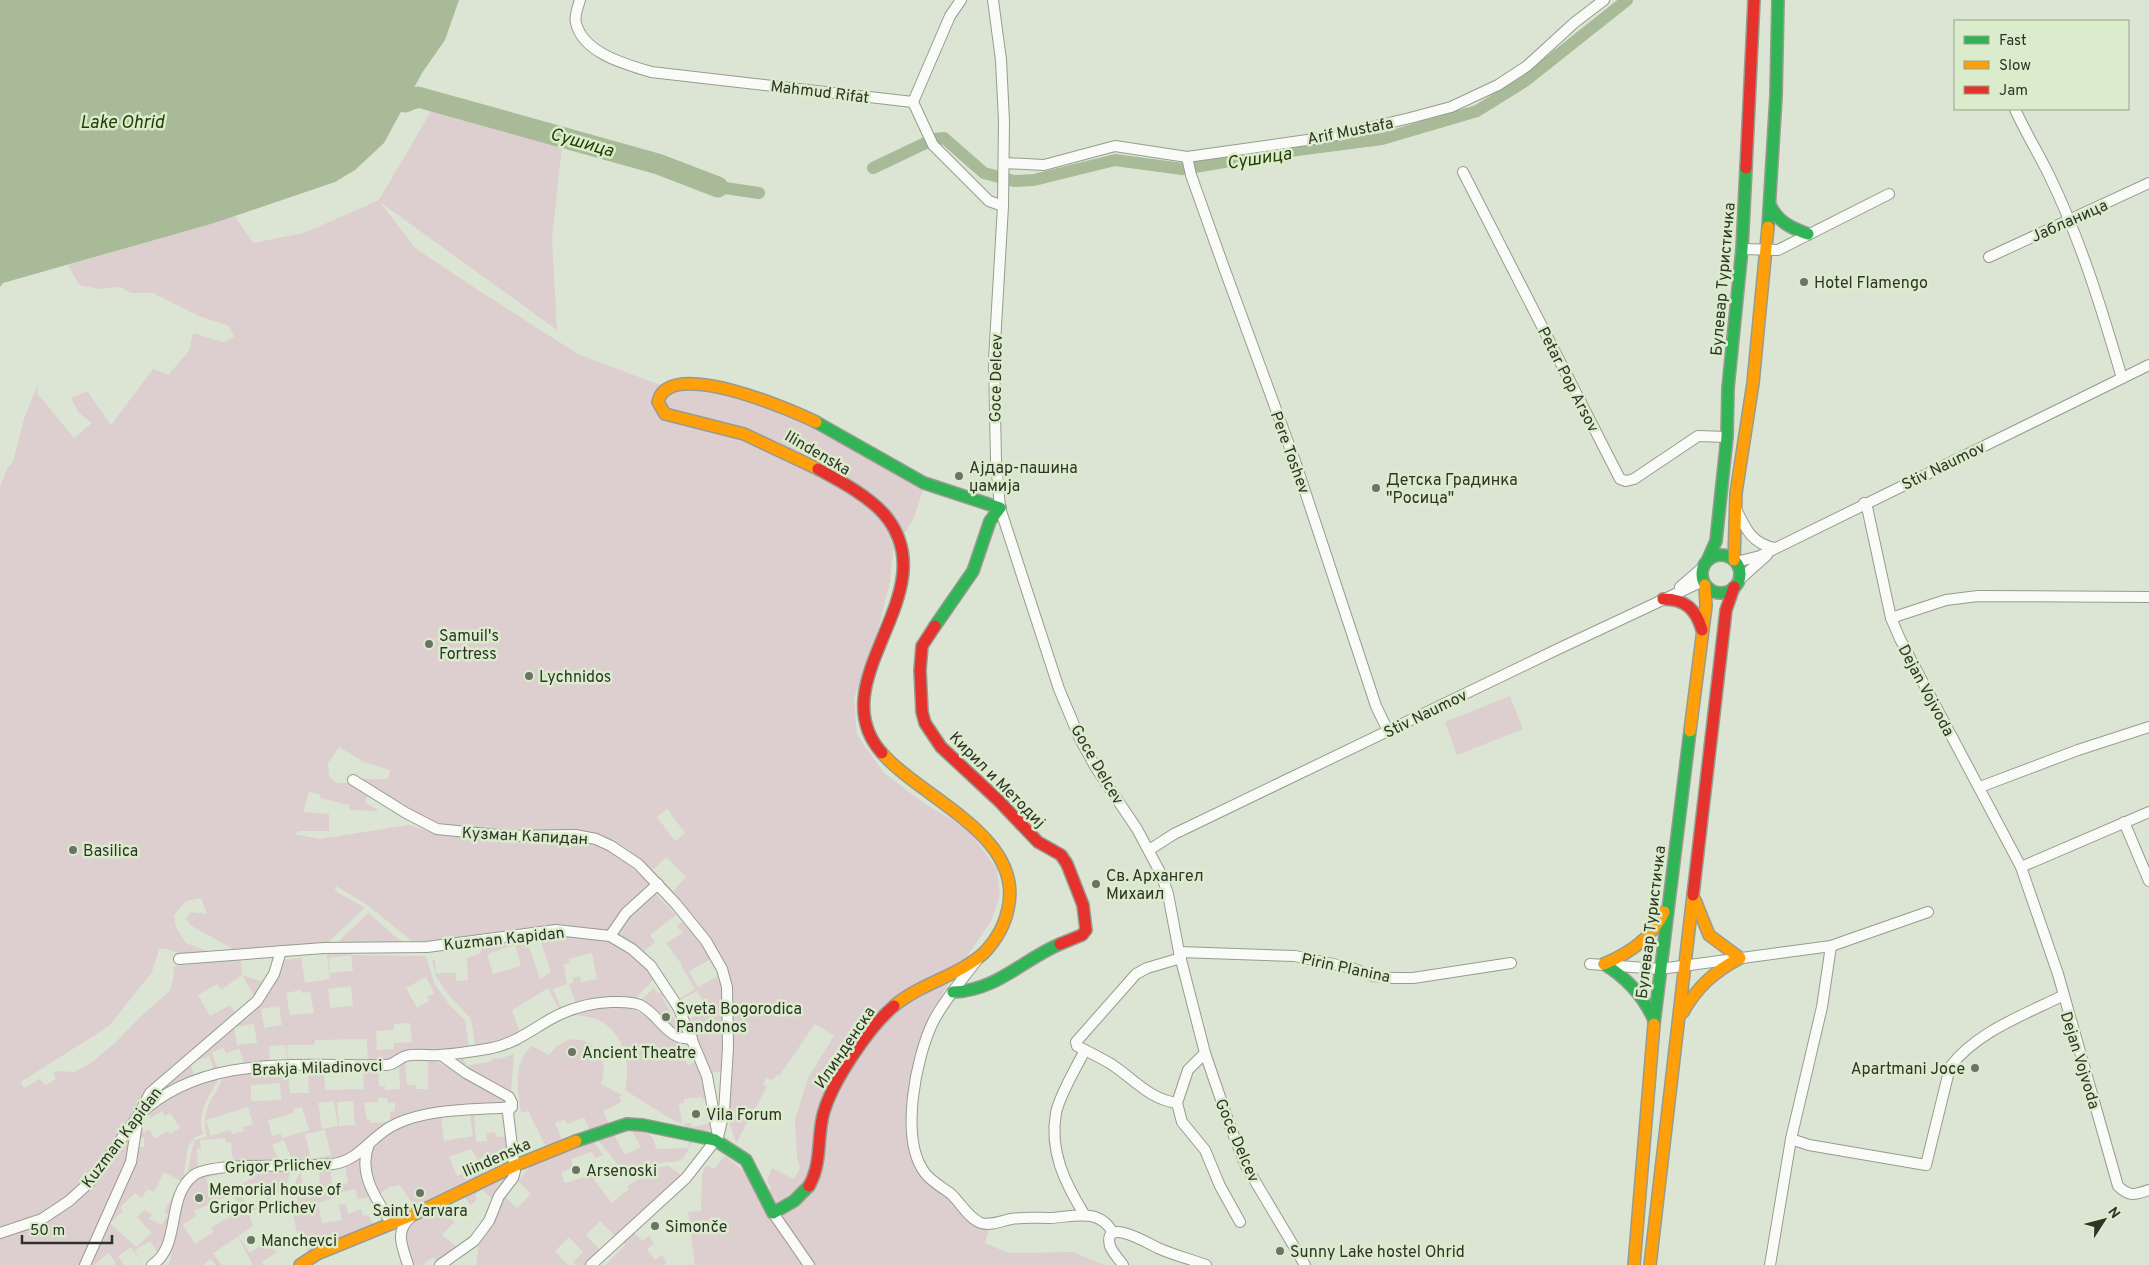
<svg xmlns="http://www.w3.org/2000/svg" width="2149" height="1265" viewBox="0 0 2149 1265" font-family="Overpass,sans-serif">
<rect width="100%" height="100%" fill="#dce5d3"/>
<!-- green -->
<g fill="#ddced0" fill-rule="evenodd">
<path d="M434,106L562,146L552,239L557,330L380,202L415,248L481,292L578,354L668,388L676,385L762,399L925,484L913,520L893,551L890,582L873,649L854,698L857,735L884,773L925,804L968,829L997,869L1000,896L991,921L943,992L926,1039L913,1113L923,1172L971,1216L990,1224L985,1243L1008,1253L1073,1252L1104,1265H695L688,1212L701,1211L702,1174L705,1167L708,1166L714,1169L725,1156L755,1180L763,1197L771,1188L767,1181L772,1168L794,1179L800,1168L797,1157L795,1120L808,1078L834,1036L815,1024L779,1076L777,1075L772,1080L766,1078L763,1085L767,1087L736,1143L728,1118L733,1007L729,974L718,949L698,921L645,864L627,848L595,833L567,830L491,832L446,825L417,814L360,779H388L390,770L364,762L339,747L328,763L329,776L337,783H349L368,795L365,802L379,811L350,810L349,805L321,798L319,794L309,792L303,812L329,814V831H299L294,834L319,839L409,825L438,834L476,839L521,842L565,840L583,841L597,845L616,854L649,883L629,905L610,933C549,919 489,934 428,942L412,941L366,904L336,886L335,891L365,908L326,944L233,949L190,925L186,919L191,912L207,914L201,898L186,901L174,915L176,927L186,943L212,953L183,955L168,949H159L152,972L109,1026L21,1082L24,1088L40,1079L46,1085L56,1079L53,1074L57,1071L74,1072L91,1063L115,1043L140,1017L170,991L173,980L174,966L240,958L242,975L266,983L256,999L137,1101L136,1113L79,1189L35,1218L0,1229V487L8,467L13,462L24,419L38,384L37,393L74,438L92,423L79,413L71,398L87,391L111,425L153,369L168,375L189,351L193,333L223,342L234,337L229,326L199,316L153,293H131L120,287L100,289L79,285L68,265L129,247L341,164L335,182L235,216L253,243L304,233L379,200ZM667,809L685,833L675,841L657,817ZM666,857L686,877L673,891L653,870ZM242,975L256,999L235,1012L230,1005L210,1016L198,995L217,984L221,990Z"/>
<polygon points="1510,696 1523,729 1457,755 1445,722"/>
<path d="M654,892C674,913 695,934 711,959L689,971L698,987L720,975L726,1071L711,1073L683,1007L690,1019L708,1009L697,991L679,1001L665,978L679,999L695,989L681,966L682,965L666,943L683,933L677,926L682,922L676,915L650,935L655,942L644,951L652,960L616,934L631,915Z"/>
<polygon points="368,913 404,944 336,944"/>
<path d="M557,934C610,938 619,938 655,978L634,1000L576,1004L569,984L573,983V978L580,976L581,982L597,979L592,953L569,959L570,963L564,964L567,984L553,989L562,1010L560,1011L548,988L512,1010L520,1033L547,1015L548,1017L525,1033L476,1049L471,1019L446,992L436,976L432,960H435L436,973H456V981L468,980L467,958L480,953L484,945ZM540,939L551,972L540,979L528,943ZM515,945L521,966L493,974L487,954Z"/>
<path d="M351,952L352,955L426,956L434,983L449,1004L465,1020L469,1047L406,1052L391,1061L368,1062L367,1039L315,1040L314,1045H287L288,1064L285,1045L269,1046L270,1065L245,1066L239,1049L226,1053L224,1048L212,1052L218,1070L231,1066L232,1069L215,1073L209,1056L190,1063L195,1079L181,1084L146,1103L154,1093L206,1046L253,1009L270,987L283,960L301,958L305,983L330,979L327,955ZM351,955L353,971L330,973L329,958ZM426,977L434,993L427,997L429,1001L417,1008L406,988ZM351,986L353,1006L330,1008L328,989ZM301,990L302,993L310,992L314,1013L290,1015L286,993ZM279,1006L282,1025L264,1028L261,1009ZM410,1023L412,1042L394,1043V1049L377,1050L376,1031L394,1030V1024ZM254,1024L257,1043L237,1045L234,1027Z"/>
<polygon points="654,988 658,994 662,991 663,998 682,1034 679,1034 639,1002"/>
<path d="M621,1006C640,1010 669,1029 680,1046C683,1051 685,1059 688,1065L698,1061L707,1100H703L702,1097L684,1099V1103L679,1104L682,1124L691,1123L692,1127L708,1124V1119H712L710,1130C691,1136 642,1100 625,1090C634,1049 613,1010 566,1016L592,1007Z"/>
<path d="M568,1040C595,1036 610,1059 601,1084L622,1095L619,1097L622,1102L603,1111L609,1125L590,1131L584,1117L567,1124L565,1119L555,1123L563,1143L547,1149L528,1111L521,1113C518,1089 512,1064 532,1046L549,1055L557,1046Z"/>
<polygon points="514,1054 511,1092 460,1065 457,1062 463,1057 466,1066 493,1061 492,1058 499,1059"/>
<path d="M405,1061L407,1085H415L416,1089H428V1061H436L496,1092L507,1102L442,1109L404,1117L382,1127L357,1152L343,1159L280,1165L233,1163L231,1142L226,1143L225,1138L200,1140L201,1149H197L198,1167L217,1165L201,1169L187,1178L192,1148L195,1140L207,1137C200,1107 214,1100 224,1075L252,1070L288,1069L290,1093H309L308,1068L324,1069L325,1090L364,1089L363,1068H378L379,1086H385V1090L400,1089L399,1067ZM280,1083L281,1100L251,1101V1085ZM378,1098H387L388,1103H395V1111L390,1112V1122L370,1123V1120H367L364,1103L378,1102ZM334,1101L338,1126L322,1129L318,1103ZM353,1101L355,1125L339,1126L337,1102ZM248,1107L253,1124L243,1127L244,1131L232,1134L231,1130L211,1136L206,1120ZM302,1107L309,1130L282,1138L281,1134L272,1136L268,1120L294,1113L293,1109ZM325,1130L331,1155L311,1159L305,1134ZM284,1140L292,1160L281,1165L272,1145Z"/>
<path d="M220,1076C210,1095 196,1111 203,1134L195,1137L188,1147L183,1180L166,1238L158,1253L150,1241L135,1250L143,1264L131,1247L118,1256L124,1265H115L116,1263L108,1253L94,1265H89L127,1185L137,1147H144V1138L138,1136L140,1127L144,1133L149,1129L155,1139L167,1131L170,1134L180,1128L170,1113L165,1116L162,1111L151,1118L147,1112L179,1089ZM164,1172L181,1181L164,1212L168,1214L162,1225L149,1219L152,1214L144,1210L137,1217L152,1233L136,1247L110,1223L123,1211L120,1207L135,1193L142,1198L147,1189L154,1192Z"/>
<path d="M470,1115H474L476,1142L487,1141L486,1133L495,1132L496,1137L508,1136L509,1156L497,1166L488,1154L478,1160L471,1149L449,1157L457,1176L478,1166L484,1175L416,1209L400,1185L389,1187L378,1195C354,1136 390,1125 441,1117L444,1141L473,1136Z"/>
<polygon points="134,1125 130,1151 83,1265 0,1265 0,1237 27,1230 59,1213"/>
<path d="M630,1128C646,1132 654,1132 656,1149L689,1148V1138L693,1139C690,1146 687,1155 681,1160C675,1163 667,1161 661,1163C649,1165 640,1176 627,1176L598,1140L613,1133L625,1155L641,1147Z"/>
<polygon points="593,1141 603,1155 595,1158 592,1152 571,1159 574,1168 561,1172 565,1183 588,1176 610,1164 617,1175 610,1167 594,1180 612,1203 629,1189 627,1186 660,1167 669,1166 683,1177 616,1237 600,1221 586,1235 601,1251 585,1265 577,1265 573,1262 583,1252 569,1237 555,1251 568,1265 476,1265 479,1244 491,1226 504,1196 517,1208 531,1194 518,1181 532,1165"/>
<path d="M364,1152L373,1196L358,1199L355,1189L337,1193L338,1196L318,1203L322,1223L342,1220L339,1205L346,1204L348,1214L361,1209L363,1216L368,1215L374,1224L329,1245L325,1236L319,1242L321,1248L310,1255L300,1233H297L291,1205L298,1204C297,1192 292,1181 301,1172L303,1191L320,1189L319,1170L330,1166L332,1187L340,1186V1184L348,1183L345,1164Z"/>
<path d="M291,1169L286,1187L253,1211L250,1218L253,1226L238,1236L250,1253L266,1242L277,1252L262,1262L264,1265H253L238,1237L213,1253L222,1265H216L210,1259L203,1265H169L180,1207L190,1181L216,1170L217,1175L206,1178L209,1189L217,1188V1194H236V1187L253,1178V1170ZM257,1183L267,1200L250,1210L240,1193ZM232,1194L242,1209L211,1228L214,1232L195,1244L183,1225L196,1216L194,1211Z"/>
<polygon points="508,1173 511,1175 500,1188 493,1200 482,1189 475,1195 477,1199 471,1205 462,1195 444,1207 454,1222 442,1235 458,1248 438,1263 433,1257 422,1265 411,1265 403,1238 406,1226 466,1192"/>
<polygon points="632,1231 642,1241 649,1236 654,1244 647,1249 655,1260 662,1255 667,1262 664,1265 606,1265 625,1245 622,1240"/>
</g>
<!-- water -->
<polygon fill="#a8ba98" points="0,0 459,0 445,40 422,73 384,143 355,170 335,182 214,223 3,283 0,287"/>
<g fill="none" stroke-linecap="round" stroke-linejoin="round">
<!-- canal -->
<g stroke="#a8ba98" stroke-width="12">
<polyline points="873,168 934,139 944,138 984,173 1014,181 1034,180 1115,160 1182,169 1297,150 1382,139 1477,111 1525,81 1627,0"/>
<polyline points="718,187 759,193"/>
</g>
<!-- river -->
<polyline stroke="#a8ba98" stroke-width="21" points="405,102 418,97 658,164 718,187"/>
<!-- street casing -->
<g stroke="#969c8f" stroke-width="12">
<g id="street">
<path d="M580,0C578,6 574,17 576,23C583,53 625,64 651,72L913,102L950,16L961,0"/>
<polyline points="993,0 1001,60 1004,121 1003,206 994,360 996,461 1000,508 1059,689 1080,739 1096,768 1137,829 1161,874 1168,894 1179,952 1205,1053 1230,1126 1246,1166 1305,1265"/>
<polyline points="913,102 933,145 989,201 1003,206"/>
<path d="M2015,109C2025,132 2039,154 2050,177C2081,241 2102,310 2122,378"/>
<polyline points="1187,157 1191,175 1223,265 1296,464 1376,706 1388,731"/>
<polyline points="1004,163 1044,165 1115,146 1187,157 1328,137 1410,118 1451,107 1498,85 1527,66 1574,23 1604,0"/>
<polyline points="1463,172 1620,479 1626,481 1634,479 1698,436 1727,437"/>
<polyline points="1742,249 1778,250 1889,194"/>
<polyline points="1989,257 2149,183"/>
<path d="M1864,503L1867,507L1891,618L1900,639L2021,867L2058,974L2118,1186C2129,1197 2135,1195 2149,1190"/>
<path d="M1736,509C1745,528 1752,544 1775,548"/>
<polyline points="1736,562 1760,556 2149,365"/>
<polyline points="1738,581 1767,555"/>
<polyline points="1680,587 1702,568"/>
<polyline points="1891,618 1946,600 1978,596 2149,597"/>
<polyline points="353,780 406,813 437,829 507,836 575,835 596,839 611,846 638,864 676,904 706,941 722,969 727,987 728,1048 724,1112 718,1137 686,1178 591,1265"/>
<polyline points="1980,787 2078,750 2149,727"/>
<polyline points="2124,822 2149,881"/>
<polyline points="1149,850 1174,834 1558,649 1703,581"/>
<polyline points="2021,867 2149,812"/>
<polyline points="610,936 626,913 658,884"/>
<polyline points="1179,952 1295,956 1352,968 1373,976 1393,978 1413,978 1511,963"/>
<polyline points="179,959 324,948 427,947 556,930 610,936 632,949 651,966 678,1007 707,1076 717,1131"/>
<path d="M977,960C963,979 944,1000 933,1022C916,1057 899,1139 925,1173C932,1182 942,1187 951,1194C960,1202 969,1219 981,1223C991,1226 1001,1221 1011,1219C1024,1217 1036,1218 1049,1218C1073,1217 1099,1207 1113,1233"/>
<polyline points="1590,964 1660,969 1831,946 1928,912"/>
<polyline points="1205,1053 1188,1070 1177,1103 1182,1122 1205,1150 1220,1186 1240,1222"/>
<path d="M1177,1103C1149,1099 1134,1079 1111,1064C1101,1058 1089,1052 1077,1046L1076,1042L1136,974L1147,968L1181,958"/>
<path d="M138,1116C203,1052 303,1067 386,1065C395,1065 398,1058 406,1056C416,1053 430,1056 440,1055C458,1054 475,1051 492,1048C515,1043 530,1031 549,1020C568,1009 589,1003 611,1002C620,1002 631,1001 640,1005C660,1015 668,1042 692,1038"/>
<path d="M1791,1139L1809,1145L1926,1165L1950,1067C1976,1032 2024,1015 2062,996"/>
<path d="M369,1144C357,1174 377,1200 392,1224"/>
<polyline points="773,1213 809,1265"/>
<path d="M1084,1214C1065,1183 1049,1151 1056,1113C1059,1096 1077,1066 1085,1050"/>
<polyline points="0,1233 42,1219 69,1201 90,1182 138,1116 150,1093 257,1001 274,974 281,951"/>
<polyline points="85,1265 131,1162 138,1117"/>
<path d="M152,1265C182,1246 165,1197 194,1175C214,1161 302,1168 333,1164C361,1160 371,1135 396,1124C430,1108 474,1110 512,1107"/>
<path d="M408,1265C403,1248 394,1232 410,1218"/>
<polyline points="440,1265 474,1241 489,1221 499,1196 513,1178 515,1171 508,1113 512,1103 509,1097 466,1073 441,1055"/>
<path d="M1123,1265C1119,1259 1112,1252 1110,1246C1102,1215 1151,1245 1158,1248C1173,1255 1190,1259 1206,1265"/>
<polyline points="1770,1265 1791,1139 1822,1007 1831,946"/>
</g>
</g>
<!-- fast casing -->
<g stroke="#969c8f" stroke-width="14">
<g id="fast">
<path d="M1770,205C1778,222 1791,228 1808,234"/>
<polyline points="1768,227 1776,96 1778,0"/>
<polyline points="816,422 924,483 1000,508 990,521 973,571 935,626"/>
<circle cx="1721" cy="574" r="19"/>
<polyline points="1708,559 1716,541 1727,437 1728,388 1742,249 1746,168"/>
<path d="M1604,964C1627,978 1643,995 1654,1020"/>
<path d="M953,992C996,991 1022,960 1060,944"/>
<polyline points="1654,1024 1690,731"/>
<polyline points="576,1141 627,1124 643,1125 715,1140 746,1160 773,1213 794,1201 809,1186"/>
</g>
</g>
<!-- slow casing -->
<g stroke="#969c8f" stroke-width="14">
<g id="slow">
<path d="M816,422C791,410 668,356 658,402L665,414L744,434L818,469"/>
<polyline points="1734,560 1736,493 1753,383 1768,227"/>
<polyline points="1690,731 1706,606 1705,585"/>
<path d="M882,753C922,799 1025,836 1008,909C1005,924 996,940 985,952C959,976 921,983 894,1006"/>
<path d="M1604,964C1630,953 1652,938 1664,912"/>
<path d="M1683,1012C1697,987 1715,971 1740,958L1709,935L1695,900"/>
<polyline points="300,1265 317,1254 415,1214 514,1166 576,1141"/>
<polyline points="1634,1265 1654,1024"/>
<polyline points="1650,1265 1693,895"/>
</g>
</g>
<!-- jam casing -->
<g stroke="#969c8f" stroke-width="14">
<g id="jam">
<polyline points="1746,168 1754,0"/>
<path d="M818,469C840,481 867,495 884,514C951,592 817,680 882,753"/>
<path d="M1663,599C1685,599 1696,609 1702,630"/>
<polyline points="935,626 922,646 920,670 922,712 925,723 941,747 998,800 1038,842 1061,855 1067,864 1083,905 1086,930 1082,935 1060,944"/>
<polyline points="1693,895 1726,610 1734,587"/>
<path d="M809,1186C822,1163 817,1139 823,1115C831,1083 869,1027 894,1006"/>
</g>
</g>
<!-- street -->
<use href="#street" stroke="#fafbf8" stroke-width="10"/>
<!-- fast -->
<use href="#fast" stroke="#30b455" stroke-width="11"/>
<!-- slow -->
<use href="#slow" stroke="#ff9f0a" stroke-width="11"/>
<!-- jam -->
<use href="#jam" stroke="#e5322d" stroke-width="11"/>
</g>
<!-- markers -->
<g fill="#6b7364" stroke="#dbeccc" stroke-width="2">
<circle cx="1804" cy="282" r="5"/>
<circle cx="959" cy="476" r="5"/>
<circle cx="1376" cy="488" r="5"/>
<circle cx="429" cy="644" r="5"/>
<circle cx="529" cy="676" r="5"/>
<circle cx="73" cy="850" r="5"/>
<circle cx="1096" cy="884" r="5"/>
<circle cx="666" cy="1017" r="5"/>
<circle cx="572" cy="1052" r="5"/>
<circle cx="1975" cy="1068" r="5"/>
<circle cx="696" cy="1114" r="5"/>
<circle cx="576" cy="1170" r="5"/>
<circle cx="420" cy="1193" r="5"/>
<circle cx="199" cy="1198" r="5"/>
<circle cx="655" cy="1226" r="5"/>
<circle cx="251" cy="1240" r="5"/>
<circle cx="1280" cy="1251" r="5"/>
</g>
<g text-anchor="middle" stroke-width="5" stroke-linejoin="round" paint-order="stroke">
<!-- street labels -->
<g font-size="16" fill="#2e3528" stroke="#dbeccc">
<text transform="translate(820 91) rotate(7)" y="6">Mahmud Rifat</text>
<text transform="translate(1350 130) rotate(-11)" y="6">Arif Mustafa</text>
<text transform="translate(2069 220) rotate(-24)" y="6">Јабланица</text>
<text transform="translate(1722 279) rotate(-85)" y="6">Булевар Туристичка</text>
<text transform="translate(995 378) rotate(-89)" y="6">Goce Delcev</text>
<text transform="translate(1569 379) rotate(63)" y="6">Petar Pop Arsov</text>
<text transform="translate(818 452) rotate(30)" y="6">Ilindenska</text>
<text transform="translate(1291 452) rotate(70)" y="6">Pere Toshev</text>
<text transform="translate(1943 465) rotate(-26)" y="6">Stiv Naumov</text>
<text transform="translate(1927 690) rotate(62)" y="6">Dejan Vojvoda</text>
<text transform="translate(1425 713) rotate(-26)" y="6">Stiv Naumov</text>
<text transform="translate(1098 764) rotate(60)" y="6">Goce Delcev</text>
<text transform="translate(998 779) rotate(45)" y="6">Кирил и Методиј</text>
<text transform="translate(525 835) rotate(3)" y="6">Кузман Капидан</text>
<text transform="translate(1650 922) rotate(-83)" y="6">Булевар Туристичка</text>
<text transform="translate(504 938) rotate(-6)" y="6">Kuzman Kapidan</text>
<text transform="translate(1346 967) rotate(12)" y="6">Pirin Planina</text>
<text transform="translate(844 1047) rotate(-56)" y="6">Илинденска</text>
<text transform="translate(2081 1060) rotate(73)" y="6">Dejan Vojvoda</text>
<text transform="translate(317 1067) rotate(-2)" y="6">Brakja Miladinovci</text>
<text transform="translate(121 1137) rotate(-53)" y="6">Kuzman Kapidan</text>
<text transform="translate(1238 1140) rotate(67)" y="6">Goce Delcev</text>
<text transform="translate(496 1157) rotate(-24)" y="6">Ilindenska</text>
<text transform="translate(278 1165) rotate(-2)" y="6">Grigor Prlichev</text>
</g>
<!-- poi labels -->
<g font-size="16" fill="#2e3528" stroke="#dbeccc" text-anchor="start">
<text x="1814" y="288">Hotel Flamengo</text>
<text x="969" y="473">Ајдар-пашина<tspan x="969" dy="18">џамија</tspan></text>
<text x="1386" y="485">Детска Градинка<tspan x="1386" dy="18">"Росица"</tspan></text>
<text x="439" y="641">Samuil's<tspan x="439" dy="18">Fortress</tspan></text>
<text x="539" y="682">Lychnidos</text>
<text x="83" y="856">Basilica</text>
<text x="1106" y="881">Св. Архангел<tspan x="1106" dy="18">Михаил</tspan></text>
<text x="676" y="1014">Sveta Bogorodica<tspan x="676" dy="18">Pandonos</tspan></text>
<text x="582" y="1058">Ancient Theatre</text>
<text x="1965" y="1074" text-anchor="end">Apartmani Joce</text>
<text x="706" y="1120">Vila Forum</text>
<text x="586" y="1176">Arsenoski</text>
<text x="209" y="1195">Memorial house of<tspan x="209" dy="18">Grigor Prlichev</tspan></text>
<text x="420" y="1216" text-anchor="middle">Saint Varvara</text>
<text x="665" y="1232">Simonče</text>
<text x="261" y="1246">Manchevci</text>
<text x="1290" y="1257">Sunny Lake hostel Ohrid</text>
</g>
<!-- water labels -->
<g font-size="18" font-style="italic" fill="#233d00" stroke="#dbeccc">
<text x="122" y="128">Lake Ohrid</text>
<text transform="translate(582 142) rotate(16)" y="6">Сушица</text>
<text transform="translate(1259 158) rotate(-9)" y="6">Сушица</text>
</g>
</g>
<!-- legend -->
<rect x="1954" y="20" width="175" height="90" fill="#dbeccc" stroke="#96a38a"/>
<rect x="1964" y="36" width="25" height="8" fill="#30b455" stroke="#96a38a"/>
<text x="1999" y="45" font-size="15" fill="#2e3528">Fast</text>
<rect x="1964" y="61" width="25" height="8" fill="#ff9f0a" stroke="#96a38a"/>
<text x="1999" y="70" font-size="15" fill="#2e3528">Slow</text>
<rect x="1964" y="86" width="25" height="8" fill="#e5322d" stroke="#96a38a"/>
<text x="1999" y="95" font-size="15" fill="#2e3528">Jam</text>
<!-- north arrow -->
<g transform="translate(2104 1220) rotate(54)" stroke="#dbeccc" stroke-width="4" paint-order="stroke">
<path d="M0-4L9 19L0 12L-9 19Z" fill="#2e3528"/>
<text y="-8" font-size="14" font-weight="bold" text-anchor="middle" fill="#2e3528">N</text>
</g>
<!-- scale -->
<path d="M22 1235v8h90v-8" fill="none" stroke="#2e3528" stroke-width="2.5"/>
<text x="30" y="1235" font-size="15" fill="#2e3528" stroke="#dbeccc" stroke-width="4" paint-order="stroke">50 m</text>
</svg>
